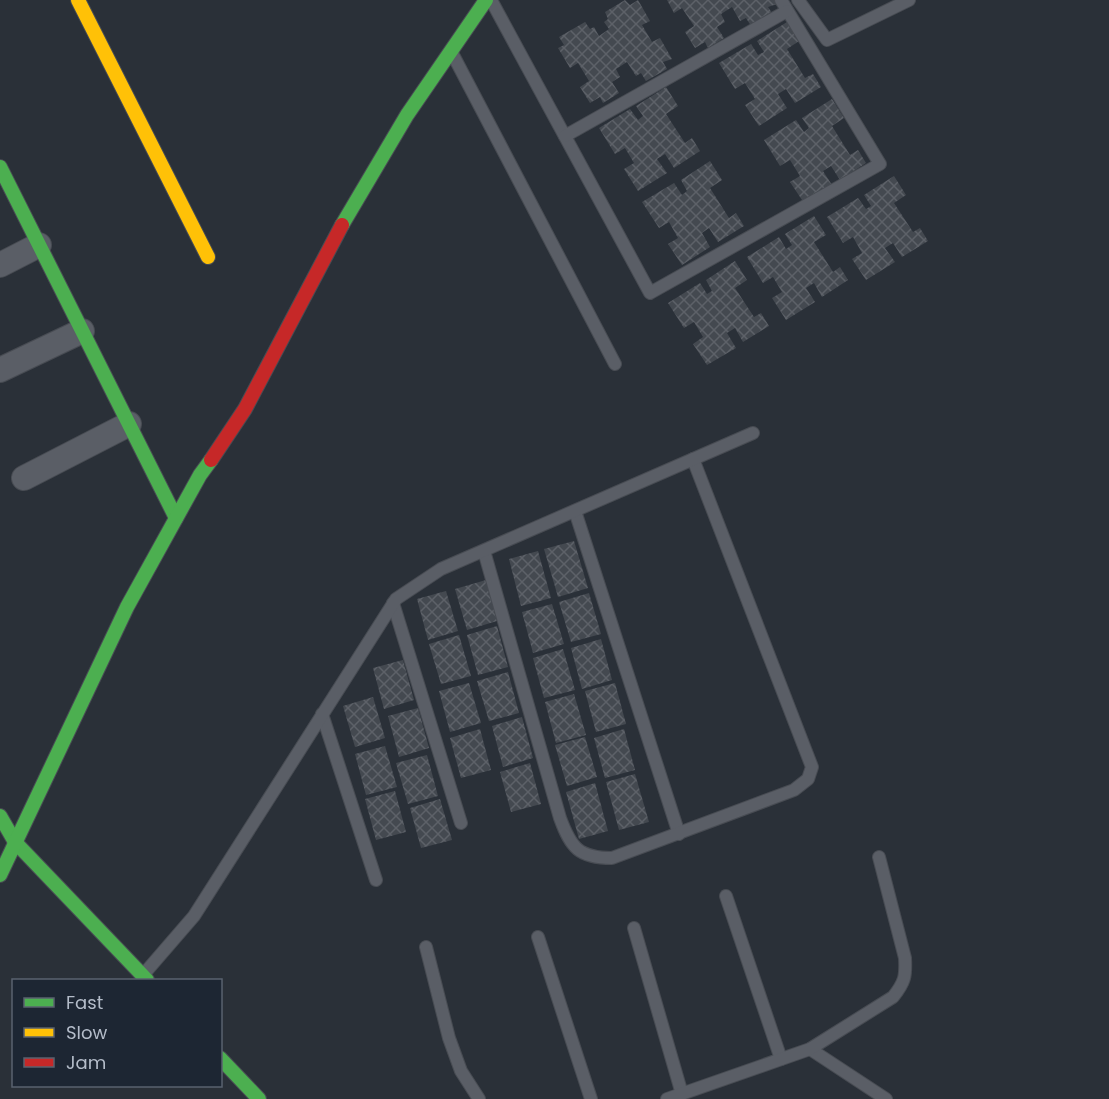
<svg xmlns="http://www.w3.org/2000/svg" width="1109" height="1099" viewBox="0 0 1109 1099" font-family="Poppins,sans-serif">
<defs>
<pattern id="building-cross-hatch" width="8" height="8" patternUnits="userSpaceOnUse" patternTransform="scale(1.5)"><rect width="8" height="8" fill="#444950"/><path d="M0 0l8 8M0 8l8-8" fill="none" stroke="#5d6168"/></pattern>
</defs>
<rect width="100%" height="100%" fill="#2a3038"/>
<!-- building -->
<g fill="url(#building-cross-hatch)">
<polygon points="625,0 630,5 638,0 650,21 642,25 652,42 660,38 672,59 663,62 667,69 646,81 641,73 636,76 627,62 616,69 620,77 612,82 619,93 603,103 600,97 590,103 580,87 589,81 578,63 570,68 558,48 564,45 559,37 585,22 590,29 594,27 599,36 609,29 604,22 608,19 605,12"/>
<polygon points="667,0 775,0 777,4 768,7 772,13 751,26 746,18 740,21 732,7 721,14 725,22 717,27 724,38 708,48 705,42 695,48 685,32 694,26 682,8 674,13"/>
<polygon points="787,22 799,41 787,49 805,78 813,74 821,87 795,103 786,89 778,94 787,108 759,126 745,105 755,99 745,83 735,89 719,63 751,44 758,55 764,52 757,41"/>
<polygon points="666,87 678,106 666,114 685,143 692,138 700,151 674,168 665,154 657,159 667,173 638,191 624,169 634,163 625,148 615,154 599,128 630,109 638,120 643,116 636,106"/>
<polygon points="832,99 844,118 832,126 850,155 858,150 866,163 840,180 831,166 823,171 832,185 804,203 790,182 800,176 790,160 780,166 764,140 796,120 804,132 809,128 802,118"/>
<polygon points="710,161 722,180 710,188 729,218 736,213 744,226 718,242 709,228 702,233 710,247 682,265 668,244 678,238 669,222 659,228 642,202 674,183 682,195 687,191 681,180"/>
<polygon points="894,176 906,195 894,203 913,232 920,228 928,241 902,257 893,243 885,248 895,262 866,280 852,259 862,253 853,237 843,243 827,217 858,198 866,209 871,206 864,195"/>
<polygon points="814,216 826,235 814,242 833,272 840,267 848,280 822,297 814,283 806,288 815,302 786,320 772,298 782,292 773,277 763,283 747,257 779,237 786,249 792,245 785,234"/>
<polygon points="735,261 747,280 735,288 754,317 761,313 769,326 743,342 735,328 727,333 736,348 707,365 693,344 703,337 694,322 684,328 668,303 700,283 707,294 712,291 706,280"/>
<polygon points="574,541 588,588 558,597 544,549"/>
<polygon points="538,551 551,598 521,606 509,559"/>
<polygon points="486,580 497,621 467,630 455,589"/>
<polygon points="446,591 458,631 428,640 417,599"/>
<polygon points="589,593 601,634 571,642 559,602"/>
<polygon points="552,604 564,644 533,653 522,612"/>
<polygon points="497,626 508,667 478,675 467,635"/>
<polygon points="459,635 471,676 441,684 429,644"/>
<polygon points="601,639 612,680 582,689 571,648"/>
<polygon points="563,649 575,690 544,698 533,658"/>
<polygon points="403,660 414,700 384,709 373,668"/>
<polygon points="508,672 519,713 489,721 477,681"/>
<polygon points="469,683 481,723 450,732 439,691"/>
<polygon points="615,683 626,724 596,732 585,691"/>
<polygon points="574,694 586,735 556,743 545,702"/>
<polygon points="373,697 385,738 355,747 343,706"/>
<polygon points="418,708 429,748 399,757 388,716"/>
<polygon points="522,717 533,758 503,767 492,726"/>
<polygon points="480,729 491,770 461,778 450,738"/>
<polygon points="624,729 635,770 605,778 594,738"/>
<polygon points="585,737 597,777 567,786 555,745"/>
<polygon points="385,746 397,787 366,795 355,754"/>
<polygon points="427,755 438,796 408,804 396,763"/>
<polygon points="530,763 541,804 511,812 500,772"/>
<polygon points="635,774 649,822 619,830 606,782"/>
<polygon points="595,783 608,831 579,839 566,792"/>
<polygon points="395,791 406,832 376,840 365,799"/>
<polygon points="440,799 452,840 421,848 410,808"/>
</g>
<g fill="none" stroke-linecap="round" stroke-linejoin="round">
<!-- lane casing -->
<g stroke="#484c53" stroke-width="14">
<g id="lane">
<polyline points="491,0 650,293 880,164 781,0"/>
<polyline points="798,0 827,40 909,0"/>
<polyline points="452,53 615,364"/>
<polyline points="565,136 787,11"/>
<polyline points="575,511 679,834"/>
<path d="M484,551L560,818C571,848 579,858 612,858L794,790L808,779L812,767L693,459"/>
<polyline points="393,603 461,823"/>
<polyline points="322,714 376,880"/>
<polyline points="726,896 781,1059"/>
<polyline points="634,928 682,1094"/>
<polyline points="538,937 591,1099"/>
<polyline points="426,947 449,1038 461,1071 479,1099"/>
<polyline points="143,975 194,916 396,599 441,569 753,433"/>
<polyline points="810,1049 886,1099"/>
<path d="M667,1099L810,1049L893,997C905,982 906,976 905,958L879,857"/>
</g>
</g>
<!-- street casing -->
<g stroke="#484c53" stroke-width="26">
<g id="street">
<polyline points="0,265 39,245"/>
<polyline points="0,370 82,331"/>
<polyline points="24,478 129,424"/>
</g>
</g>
<!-- fast casing -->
<g stroke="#484c53" stroke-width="16">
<g id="fast">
<polyline points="0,167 176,518"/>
<polyline points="342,225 407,115 486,0"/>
<polyline points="0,816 15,842 147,980"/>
<polyline points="0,875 127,607 200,475 211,460"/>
<polyline points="220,1058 259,1099"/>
</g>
</g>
<!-- slow casing -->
<g stroke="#484c53" stroke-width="16">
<polyline id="slow" points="78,0 208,257"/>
</g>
<!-- jam casing -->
<g stroke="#484c53" stroke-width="16">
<polyline id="jam" points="211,460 245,409 342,225"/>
</g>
<!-- lane -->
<use href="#lane" stroke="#5a5e66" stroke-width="12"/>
<!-- street -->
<use href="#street" stroke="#5a5e66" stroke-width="24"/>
<!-- fast -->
<use href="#fast" stroke="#4caf50" stroke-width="14"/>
<!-- slow -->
<use href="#slow" stroke="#ffc107" stroke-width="14"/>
<!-- jam -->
<use href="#jam" stroke="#c62828" stroke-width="14"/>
</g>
<!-- legend -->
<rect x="12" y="979" width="210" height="108" fill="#1d2633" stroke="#59626f" stroke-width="1.5"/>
<rect x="24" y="998" width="30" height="9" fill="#4caf50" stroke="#59626f" stroke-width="1.5"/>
<text x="66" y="1009" font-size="18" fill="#b4bcc9">Fast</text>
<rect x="24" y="1028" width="30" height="9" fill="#ffc107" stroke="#59626f" stroke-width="1.5"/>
<text x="66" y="1039" font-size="18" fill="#b4bcc9">Slow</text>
<rect x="24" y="1058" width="30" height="9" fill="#c62828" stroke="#59626f" stroke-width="1.5"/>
<text x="66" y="1069" font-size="18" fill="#b4bcc9">Jam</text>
</svg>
